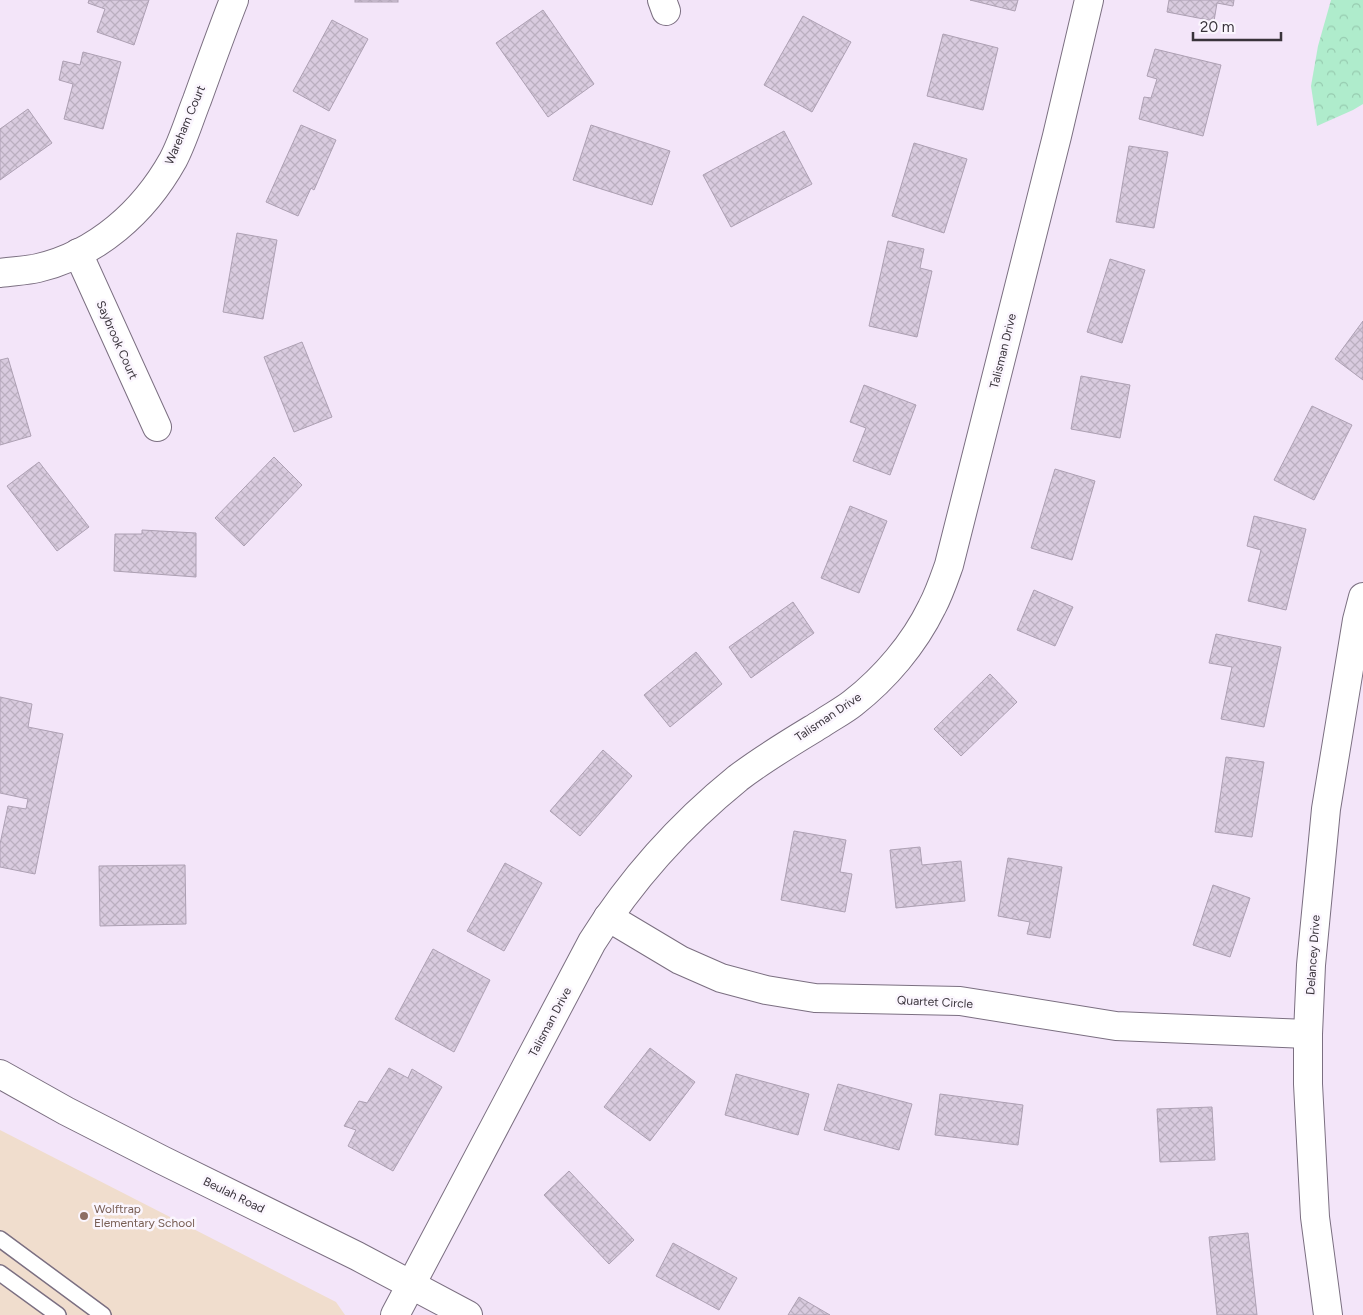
<svg xmlns="http://www.w3.org/2000/svg" width="1363" height="1315" viewBox="0 0 1363 1315" font-family="Figtree,sans-serif">
<defs>
<pattern id="forest-crowns" width="20" height="18" patternUnits="userSpaceOnUse" patternTransform="scale(1.25)"><rect width="20" height="18" fill="#afeccc"/><path d="M2 6a3 3 0 1 1 6 0M12 15a3 3 0 1 1 6 0" fill="none" stroke="#97cbb0"/></pattern>
<pattern id="building-cross-hatch" width="8" height="8" patternUnits="userSpaceOnUse" patternTransform="scale(1.25)"><rect width="8" height="8" fill="#d9cbdf"/><path d="M0 0l8 8M0 8l8-8" fill="none" stroke="#bbafc0"/></pattern>
</defs>
<rect width="100%" height="100%" fill="#f3e5f9"/>
<!-- education -->
<polygon fill="#f0ddcd" points="0,1130 336,1302 345,1315 0,1315"/>
<!-- forest -->
<polygon fill="url(#forest-crowns)" points="1331,0 1363,0 1363,104 1353,110 1317,126 1311,86 1318,46"/>
<!-- building -->
<g fill="url(#building-cross-hatch)" stroke="#ada0b3">
<polygon points="89,0 149,0 134,45 97,32 105,9 88,3"/>
<rect x="355" y="0" width="43" height="2"/>
<polygon points="970,0 1018,0 1015,11"/>
<polygon points="1169,0 1234,0 1233,6 1217,3 1214,21 1167,12"/>
<polygon points="543,10 594,84 548,117 496,43"/>
<polygon points="803,16 851,42 812,112 764,85"/>
<polygon points="332,20 368,39 329,111 293,91"/>
<polygon points="943,34 998,48 983,110 927,96"/>
<polygon points="1155,49 1221,65 1203,136 1139,119 1144,97 1151,98 1157,79 1147,76"/>
<polygon points="83,52 121,62 103,129 64,119 73,84 59,80 63,61 80,65"/>
<polygon points="28,109 52,143 0,180 0,129"/>
<polygon points="301,125 336,140 314,190 311,188 298,216 266,202"/>
<polygon points="591,125 670,151 652,205 573,180"/>
<polygon points="784,131 812,184 731,227 703,175"/>
<polygon points="914,143 967,159 944,233 892,216"/>
<polygon points="1129,146 1168,152 1154,228 1116,222"/>
<polygon points="237,233 277,240 263,319 223,312"/>
<polygon points="888,241 924,249 920,268 932,271 917,337 869,326"/>
<polygon points="1110,259 1145,270 1122,343 1087,332"/>
<polygon points="1363,321 1363,380 1335,359"/>
<polygon points="302,342 332,417 294,432 264,357"/>
<polygon points="8,358 31,436 0,445 0,360"/>
<polygon points="1081,376 1130,385 1120,438 1071,429"/>
<polygon points="864,385 916,405 890,475 853,461 866,428 850,422"/>
<polygon points="1312,406 1352,425 1314,500 1274,480"/>
<polygon points="274,457 302,485 244,546 215,518"/>
<polygon points="39,462 89,527 57,551 7,486"/>
<polygon points="1055,469 1095,481 1072,560 1031,548"/>
<polygon points="850,506 887,521 859,593 821,578"/>
<polygon points="1254,516 1306,529 1286,610 1248,601 1261,550 1247,546"/>
<polygon points="142,530 196,533 196,577 114,571 115,534 142,534"/>
<polygon points="1034,590 1073,607 1055,646 1017,630"/>
<polygon points="793,602 814,633 751,678 729,647"/>
<polygon points="1216,634 1281,647 1264,727 1221,719 1232,667 1209,663"/>
<polygon points="696,652 722,684 670,727 644,695"/>
<polygon points="990,674 1017,702 961,756 934,729"/>
<polygon points="0,697 32,704 28,727 63,734 35,874 0,867 0,844 8,806 26,809 28,799 0,793"/>
<polygon points="603,750 632,776 580,836 550,811"/>
<polygon points="1226,757 1264,762 1252,837 1215,832"/>
<polygon points="794,831 846,840 840,872 852,874 845,912 781,900"/>
<polygon points="920,847 922,865 961,861 965,901 896,908 890,850"/>
<polygon points="1008,858 1062,867 1050,938 1027,934 1030,922 998,916"/>
<polygon points="505,863 542,883 504,951 467,931"/>
<polygon points="185,865 186,924 100,926 99,866"/>
<polygon points="1213,885 1250,898 1230,957 1193,945"/>
<polygon points="433,949 490,980 454,1052 395,1019"/>
<polygon points="650,1048 695,1082 650,1141 604,1107"/>
<polygon points="389,1068 408,1078 412,1069 442,1087 393,1171 348,1146 356,1130 344,1126 359,1101 367,1103"/>
<polygon points="736,1074 809,1094 798,1135 725,1115"/>
<polygon points="838,1084 912,1104 899,1150 824,1130"/>
<polygon points="940,1094 1023,1105 1018,1145 935,1135"/>
<polygon points="1212,1107 1215,1160 1160,1162 1157,1109"/>
<polygon points="569,1171 634,1240 609,1264 544,1195"/>
<polygon points="1248,1233 1257,1315 1217,1315 1209,1237"/>
<polygon points="673,1243 737,1278 719,1310 656,1276"/>
<polygon points="799,1297 830,1315 788,1315"/>
</g>
<g fill="none" stroke-linecap="round" stroke-linejoin="round">
<!-- service casing -->
<g stroke="#7b6f81" stroke-width="18">
<g id="service">
<polyline points="0,1239 103,1315"/>
<polyline points="0,1273 58,1315"/>
</g>
</g>
<!-- minor casing -->
<g stroke="#7b6f81" stroke-width="30">
<g id="minor">
<polyline points="662,0 666,11"/>
<polyline points="78,253 157,427"/>
<path d="M0,273C12,271 25,271 38,268C97,254 144,212 173,160C183,141 189,120 197,100C209,67 221,33 234,0"/>
<polyline points="608,917 680,960 721,978 766,990 815,998 960,1001 1116,1026 1308,1034"/>
<path d="M395,1315L592,942C632,878 680,825 738,778C764,758 793,741 821,724C831,717 843,711 853,703C885,678 914,644 932,607C939,594 944,579 949,565L1057,136L1089,0"/>
<polyline points="1328,1315 1315,1217 1308,1084 1308,1034 1311,965 1326,809 1357,620 1363,597"/>
</g>
</g>
<!-- secondary casing -->
<g stroke="#7b6f81" stroke-width="30">
<polyline id="secondary" points="0,1074 66,1111 162,1160 357,1256 468,1315"/>
</g>
<!-- service -->
<use href="#service" stroke="#fff" stroke-width="15"/>
<!-- minor -->
<use href="#minor" stroke="#fff" stroke-width="28"/>
<!-- secondary -->
<use href="#secondary" stroke="#fff" stroke-width="28"/>
</g>
<!-- markers -->
<circle fill="#8d6e63" stroke="#fbf6fe" stroke-width="2" cx="84" cy="1216" r="5"/>
<g text-anchor="middle" stroke-width="5" stroke-linejoin="round" paint-order="stroke">
<!-- street labels -->
<g font-size="12" fill="#39333b" stroke="#fbf6fe">
<text transform="translate(185 125) rotate(-67)" y="4">Wareham Court</text>
<text transform="translate(117 340) rotate(66)" y="4">Saybrook Court</text>
<text transform="translate(1003 351) rotate(-76)" y="4">Talisman Drive</text>
<text transform="translate(828 717) rotate(-34)" y="4">Talisman Drive</text>
<text transform="translate(1313 955) rotate(-86)" y="4">Delancey Drive</text>
<text transform="translate(935 1002) rotate(3)" y="4">Quartet Circle</text>
<text transform="translate(550 1022) rotate(-62)" y="4">Talisman Drive</text>
<text transform="translate(234 1195) rotate(26)" y="4">Beulah Road</text>
</g>
<!-- education labels -->
<g font-size="12" fill="#785e54" stroke="#fbf6fe" text-anchor="start">
<text x="94" y="1213">Wolftrap<tspan x="94" dy="14">Elementary School</tspan></text>
</g>
</g>
<!-- scale -->
<path d="M1193 32v8h88v-8" fill="none" stroke="#39333b" stroke-width="2.5"/>
<text x="1200" y="32" font-size="15" fill="#39333b" stroke="#fbf6fe" stroke-width="4" paint-order="stroke">20 m</text>
</svg>
